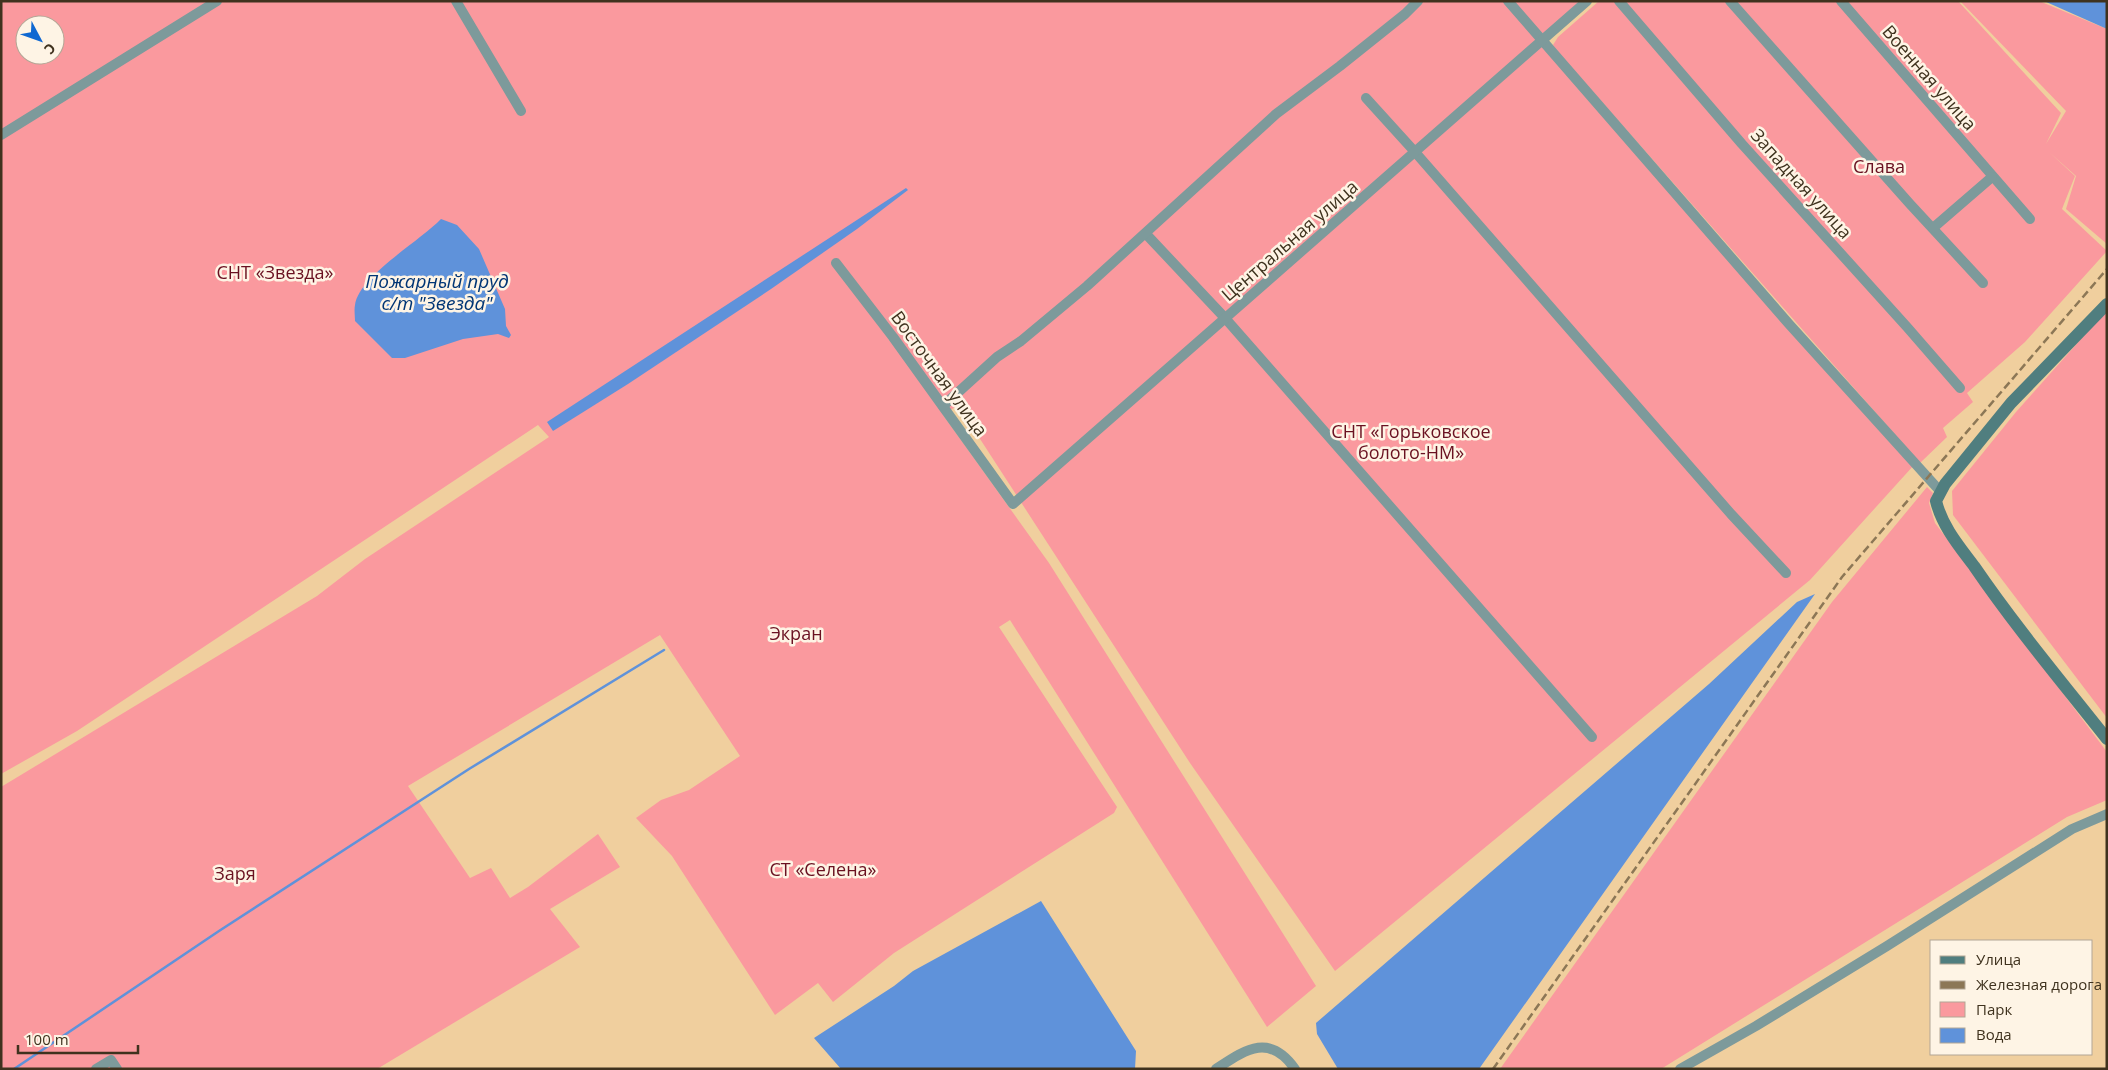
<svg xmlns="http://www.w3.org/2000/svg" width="2108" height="1070" viewBox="0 0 2108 1070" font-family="'Open Sans',sans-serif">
<rect width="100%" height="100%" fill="#f0cf9e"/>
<!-- green -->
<g fill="#fa999e" fill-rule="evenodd">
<path d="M1,1H1583L1541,39L1914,465L1810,580L1335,971L1190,763L958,405L943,415L1049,563L1316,986L1267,1027L1010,620L999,627L1117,807L1114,813L894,953L833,1002L818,983L775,1015L672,856L636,818L661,800L689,790L740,756L660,635L408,786L470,878L491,868L510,898L528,887L598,834L620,867L550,909L580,947L377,1069H1V787L317,596L365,559L549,437L538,425L77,731L1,774ZM25,25H55V55H25Z"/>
<polygon points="1599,1 1958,1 2061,113 2046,144 2066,111 1960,1 2039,1 2107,29 2107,244 2066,209 2076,176 2049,152 2075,176 2062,209 2107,251 2025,342 1967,393 1973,402 1943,428 1947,437 1920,463 1557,51 1553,45 1558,37"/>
<polygon points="2107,310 2107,718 1953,515 1952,491 2016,412"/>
<polygon points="1927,487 1933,493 1929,503 1935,523 2107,752 2107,800 2067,817 1661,1069 1500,1069 1832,602"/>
</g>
<!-- water -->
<g fill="#5f92da">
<polygon points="2044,1 2107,1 2107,29"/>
<polygon points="906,188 908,190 857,229 771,289 628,384 553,431 547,422"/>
<path d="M441,219L457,225L479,249L505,309L506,326L511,335L509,338L498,334L463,339L405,358H392L355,321C355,316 354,310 355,305C359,276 420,241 441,219Z"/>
<polygon points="1815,594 1479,1069 1338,1069 1317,1034 1316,1023 1709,684 1797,602"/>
<polygon points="1041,901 1136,1051 1135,1069 841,1069 814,1038 894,986 913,971"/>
</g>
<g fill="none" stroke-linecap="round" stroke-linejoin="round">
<!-- stream -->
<polyline stroke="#5f92da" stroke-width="2.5" points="14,1069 219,931 469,769 664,650"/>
<!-- street -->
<g stroke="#7d9a9b" stroke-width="10">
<polyline points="456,1 521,111"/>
<polyline points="1508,1 1789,324 1940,491"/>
<polyline points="1619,1 1742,144 1907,327 1960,388"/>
<polyline points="1730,1 1910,204 1983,283"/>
<polyline points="1841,1 2030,219"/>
<polyline points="1366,98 1415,152 1731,514 1786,573"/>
<polyline points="1,135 217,1"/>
<polyline points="1933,228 1992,177"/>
<polyline points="1146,234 1225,318 1592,737"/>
<polyline points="836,263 893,337 1013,504 1587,1"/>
<polyline points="943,406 997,357 1021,341 1087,286 1276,114 1340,66 1405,14 1418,1"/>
<polyline points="96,1069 111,1060 117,1069"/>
<path d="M1216,1069C1245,1050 1269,1032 1295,1069"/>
<polyline points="1680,1069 1756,1026 1887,946 2072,829 2107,814"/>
</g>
<!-- secondary -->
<path stroke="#507e7f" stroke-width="12" d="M2107,304L2011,403L1945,484L1936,501C1942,526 1959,546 1974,566C2015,626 2062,682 2107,739"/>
<!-- rail -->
<polyline stroke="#8c7756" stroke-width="2.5" stroke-dasharray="8 4" stroke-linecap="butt" points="1493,1069 1842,577 2107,269"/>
</g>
<g text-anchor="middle" stroke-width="5" stroke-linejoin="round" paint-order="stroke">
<!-- street labels -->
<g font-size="18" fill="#3f321e" stroke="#fef4e5">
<text transform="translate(1929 78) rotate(49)" y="6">Военная улица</text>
<text transform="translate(1801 184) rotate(48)" y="6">Западная улица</text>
<text transform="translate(1290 241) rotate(-41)" y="6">Центральная улица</text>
<text transform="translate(939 374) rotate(54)" y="6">Восточная улица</text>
</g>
<!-- park labels -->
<g font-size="18" fill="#6a1121" stroke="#fef4e5">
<text x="1879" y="173">Слава</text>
<text x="275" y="279">СНТ «Звезда»</text>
<text x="1411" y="438">СНТ «Горьковское<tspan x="1411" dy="21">болото-НМ»</tspan></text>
<text x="796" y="640">Экран</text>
<text x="823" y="876">СТ «Селена»</text>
<text x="235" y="880">Заря</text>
</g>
<!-- water labels -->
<g font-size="19" font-style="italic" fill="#003575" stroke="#fef4e5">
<text x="437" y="288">Пожарный пруд<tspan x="437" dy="22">с/т "Звезда"</tspan></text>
</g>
</g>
<!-- border -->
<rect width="2108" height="1070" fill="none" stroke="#3f321e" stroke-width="5"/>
<!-- legend -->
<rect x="1930" y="940" width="162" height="115" fill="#fef4e5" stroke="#b2a695"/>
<rect x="1940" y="956" width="25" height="8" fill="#507e7f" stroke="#b2a695"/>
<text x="1976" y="965" font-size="15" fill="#3f321e">Улица</text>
<rect x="1940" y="981" width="25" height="8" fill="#8c7756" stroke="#b2a695"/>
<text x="1976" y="990" font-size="15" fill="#3f321e">Железная дорога</text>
<rect x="1940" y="1002" width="25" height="15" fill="#fa999e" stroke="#b2a695"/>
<text x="1976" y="1015" font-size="15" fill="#3f321e">Парк</text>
<rect x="1940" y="1028" width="25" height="15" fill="#5f92da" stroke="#b2a695"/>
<text x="1976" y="1040" font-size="15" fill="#3f321e">Вода</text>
<!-- north arrow -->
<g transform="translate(40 40) rotate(131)"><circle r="24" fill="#fef4e5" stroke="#b2a695"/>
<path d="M0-4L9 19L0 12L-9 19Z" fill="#1068d1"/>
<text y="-8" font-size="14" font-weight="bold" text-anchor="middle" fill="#3f321e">С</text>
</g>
<!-- scale -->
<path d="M18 1045v8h120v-8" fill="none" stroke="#3f321e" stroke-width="2.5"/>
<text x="25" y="1045" font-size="15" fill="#3f321e" stroke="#fef4e5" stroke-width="4" paint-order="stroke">100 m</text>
</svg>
